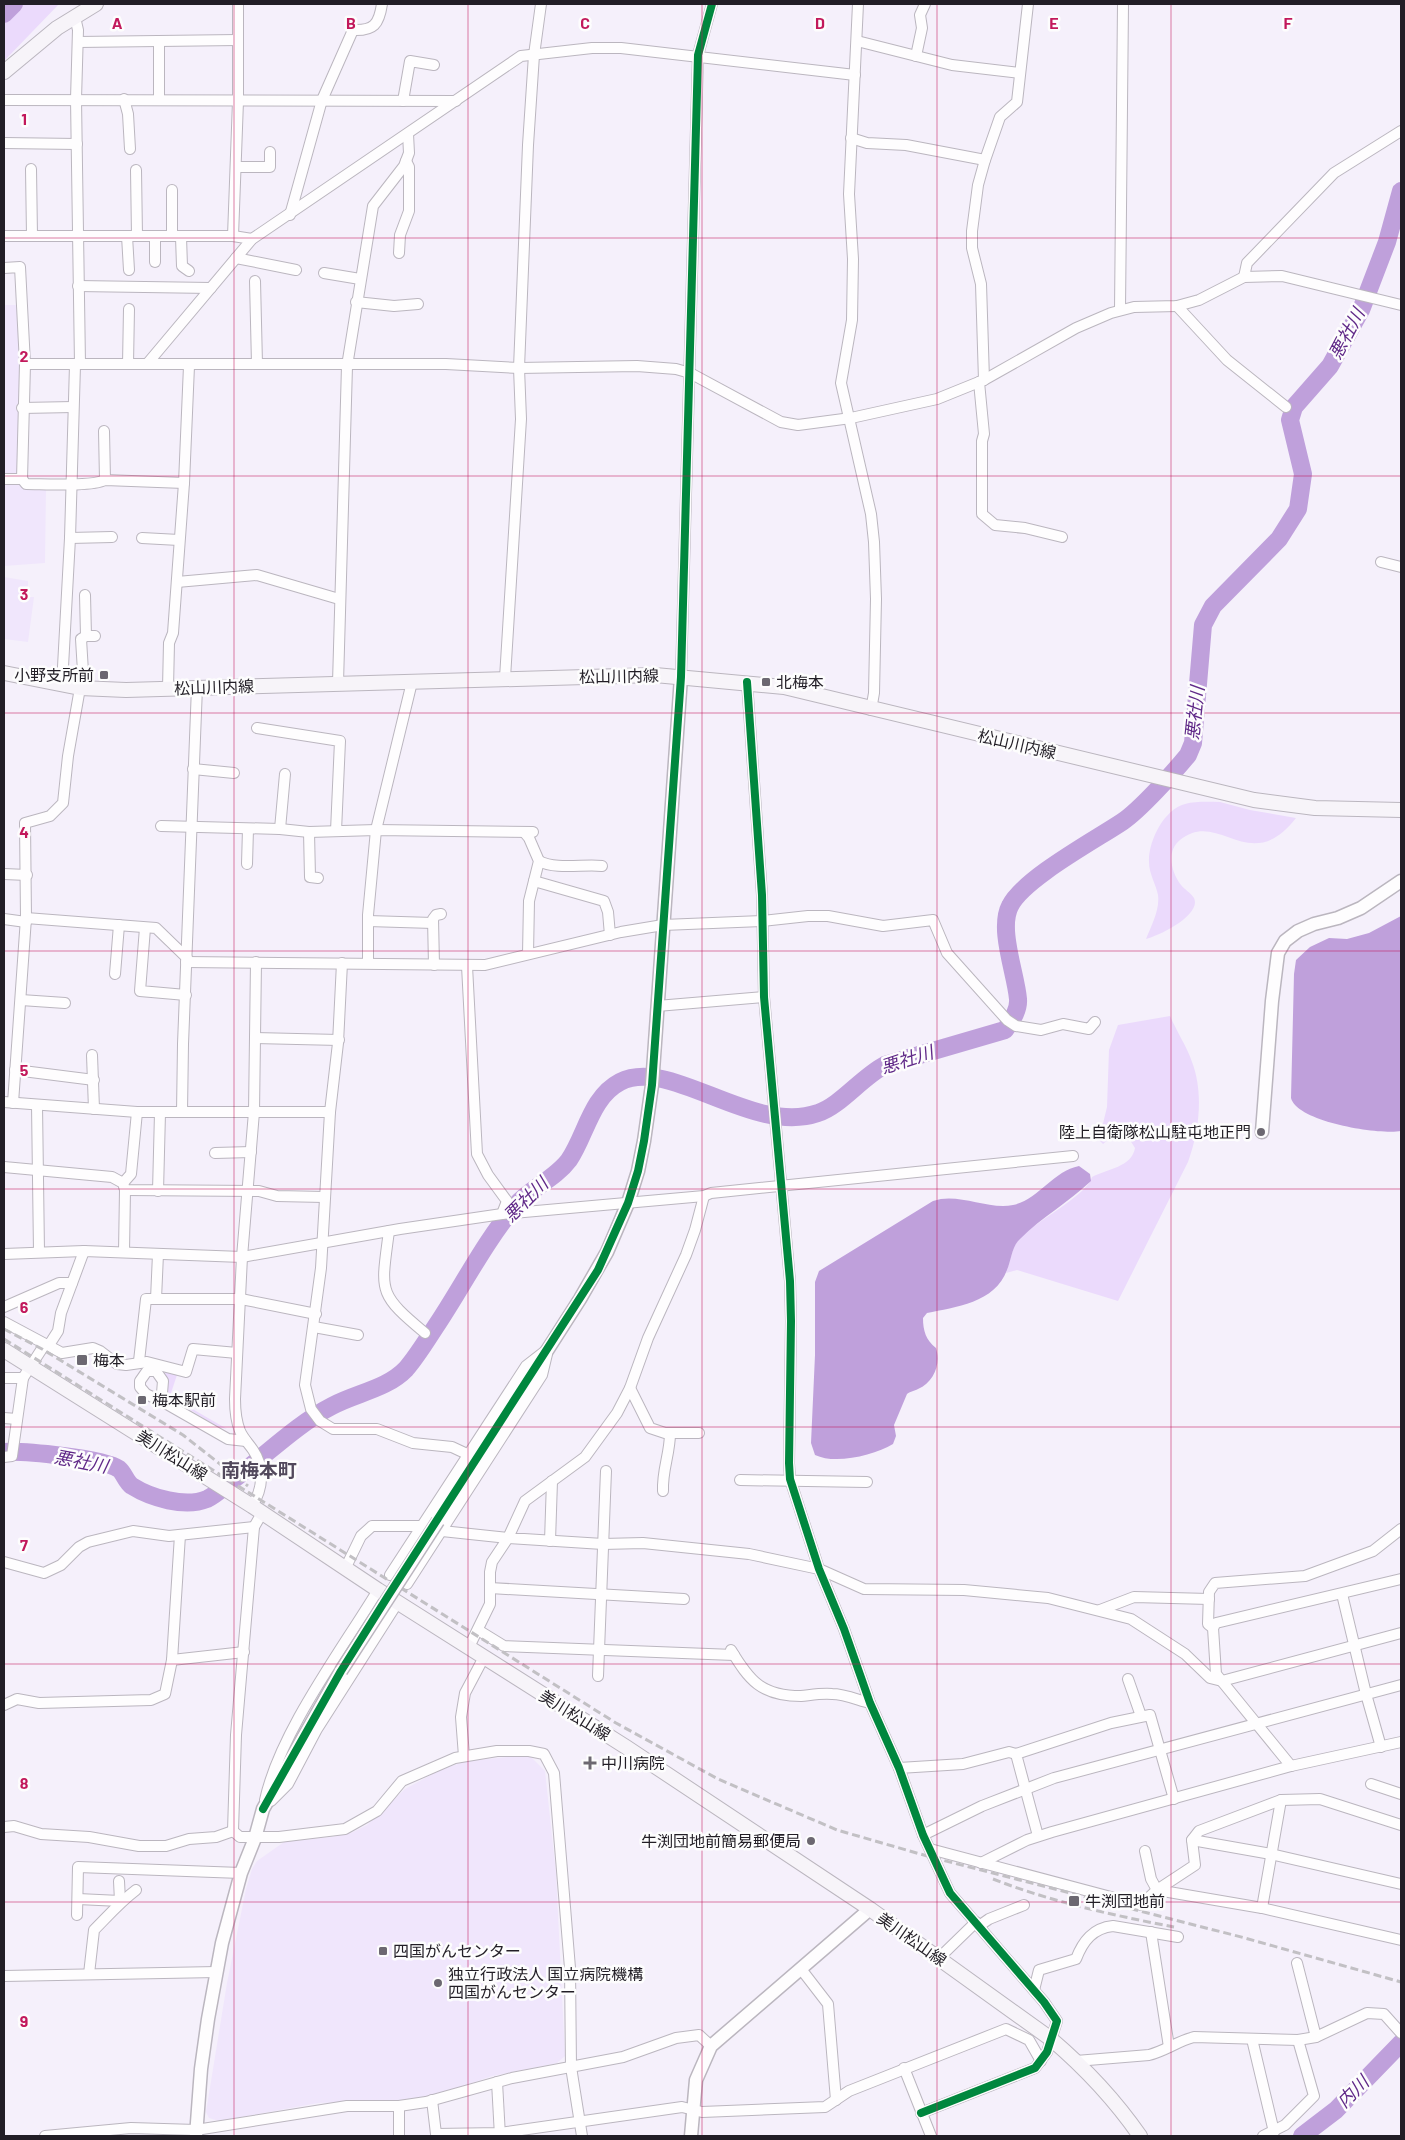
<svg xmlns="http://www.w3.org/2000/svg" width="1405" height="2140" viewBox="0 0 1405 2140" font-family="Barlow,'Noto Sans JP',sans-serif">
<rect width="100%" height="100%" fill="#f5f0fb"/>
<!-- built -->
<g fill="#f0e6fc">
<polygon points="4,305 20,305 18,485 46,489 45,563 4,566"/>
<polygon points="4,577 28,581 28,597 34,597 28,642 4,639"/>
<polygon points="529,1755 545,1771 556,1873 565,2056 557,2063 492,2076 438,2095 401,2100 318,2103 219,2121 209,2118 206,2112 227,1983 246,1889 252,1869 257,1861 284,1842 332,1837 351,1833 367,1825 405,1789 442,1769 467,1761"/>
</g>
<!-- green -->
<g fill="#ebdafc">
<polygon points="4,4 59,4 4,61"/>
<path d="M1220,802L1250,810L1296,818C1249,878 1219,808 1180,840C1166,851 1171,872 1181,885C1184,889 1191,893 1194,898C1202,915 1159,936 1146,939C1151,926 1160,910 1158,895C1156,884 1149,874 1149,862C1148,842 1164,809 1185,804C1196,801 1209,802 1220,802Z"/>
<path d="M1170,1016C1177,1032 1187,1047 1192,1062C1204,1093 1199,1132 1188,1162L1118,1301L1017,1270L1006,1273C1010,1263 1012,1248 1018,1240C1032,1223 1087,1196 1092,1177C1107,1169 1132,1167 1135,1148L1128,1137L1115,1134L1103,1144L1099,1140L1107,1107L1109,1050L1118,1025Z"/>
<path d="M163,1370L178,1372L170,1396L227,1429L216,1426L170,1397C164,1388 170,1379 163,1370Z"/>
</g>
<!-- water -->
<g fill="#bfa0db">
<path d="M1401,916V1131C1379,1135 1297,1122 1291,1098L1294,974L1296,960L1310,947L1329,938L1347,939L1369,933Z"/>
<path d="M1079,1166L1090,1174L1091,1181C1069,1202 1042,1217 1020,1239C1012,1246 1011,1261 1007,1270C995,1303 955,1307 927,1313L923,1318C923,1331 926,1340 936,1348C941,1364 934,1382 918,1389C914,1391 911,1391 907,1394L894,1425L896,1436L893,1444C874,1455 836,1465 815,1455L811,1443L815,1355V1282L819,1271L933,1201C958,1192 987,1210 1013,1205C1038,1200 1053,1171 1079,1166Z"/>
</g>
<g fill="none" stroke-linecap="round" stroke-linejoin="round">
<!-- river -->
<g stroke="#bfa0db" stroke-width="18">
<polyline points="4,14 14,4"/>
<path d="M4,1452C24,1451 103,1458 119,1469C124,1473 126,1482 132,1486C151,1498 185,1508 207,1499C216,1495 226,1485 234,1479C266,1455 297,1424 332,1406C356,1393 387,1389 406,1369C418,1355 428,1338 438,1323C463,1285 485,1242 514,1207C529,1189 555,1179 569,1160C586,1135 591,1097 620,1082C670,1056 752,1136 818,1113C840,1106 862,1077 885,1065L1005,1030C1011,1021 1019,1011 1018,999C1016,974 998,929 1010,906C1023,879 1095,840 1122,822C1140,810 1174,772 1188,755L1193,743L1203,625L1213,606L1279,539L1298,509L1303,474L1290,420L1294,407L1330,366L1361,310L1387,242L1401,191"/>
<polyline points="1302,2136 1336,2110 1401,2043"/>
</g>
<!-- minor casing -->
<g stroke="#bbb6bf" stroke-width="12">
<g id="minor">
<polyline points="858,4 849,194 853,259 852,320 841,383 871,514 874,542 876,599 874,693 871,710"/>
<polyline points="75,17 78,30 76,99 80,364"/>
<polyline points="857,41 952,65 1020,73"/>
<polyline points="78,42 238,40"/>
<polyline points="916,56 922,28 920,15 925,4"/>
<polyline points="124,99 128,114 130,149"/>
<polyline points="4,100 456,101"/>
<polyline points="159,100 159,41"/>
<polyline points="403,101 410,61 434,65"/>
<polyline points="851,138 867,143 906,145 985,160"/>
<polyline points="4,143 77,144"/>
<polyline points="236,167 270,167 270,152"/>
<polyline points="31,169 32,236"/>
<polyline points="136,170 137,236"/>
<polyline points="172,190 172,236"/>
<path d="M290,215L322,100L353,30C374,31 379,24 382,4"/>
<polyline points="4,236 233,236 252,239"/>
<polyline points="127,236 129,270"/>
<polyline points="155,236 155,262"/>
<polyline points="233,236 238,101 238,4"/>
<polyline points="181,237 182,266 189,271"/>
<polyline points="399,253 400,235 409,211 409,167 406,161"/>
<polyline points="236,258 296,270"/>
<polyline points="4,268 20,267 25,364"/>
<polyline points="324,273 360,279"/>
<polyline points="1244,277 1247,263 1334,173 1401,131"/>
<polyline points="255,281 257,364"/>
<polyline points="78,286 211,288"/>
<polyline points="356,302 394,306 418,304"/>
<polyline points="1177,306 1227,360 1286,407"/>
<polyline points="1120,310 1123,4"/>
<polyline points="128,364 129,309"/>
<polyline points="147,364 252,239 521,56 592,48 621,48 855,75"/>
<polyline points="984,380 981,284 972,248 972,231 978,185 985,160 1000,117 1017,102 1028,4"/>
<polyline points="979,382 984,434 982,441 982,514 995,525 1025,528 1062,537"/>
<polyline points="22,408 73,407"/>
<polyline points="104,431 105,480"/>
<polyline points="4,479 22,479 25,364 446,364 519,368 637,366 676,369 690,373 781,422 798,425 851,418 937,399 984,380 1076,328 1111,313 1134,307 1177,306 1199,300 1244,277 1282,276 1401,305"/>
<path d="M22,479L26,484C44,484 91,487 105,480L184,483"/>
<polyline points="70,538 112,537"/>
<polyline points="142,538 179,540"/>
<polyline points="1381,562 1401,567"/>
<polyline points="177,582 257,575 339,599"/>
<polyline points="85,595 86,636"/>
<polyline points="681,677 698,55 712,4"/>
<polyline points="505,678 521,419 519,368 528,145 534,55 541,4"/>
<polyline points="747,682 762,895 764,997 790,1281 791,1321 789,1463 790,1479 819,1569 844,1629 870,1703 899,1768 923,1835 950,1893 1044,2002 1057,2021 1047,2052 1035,2068 921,2113"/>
<polyline points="338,683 347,366 373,206 404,166 409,153 408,134"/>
<polyline points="62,685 70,538 75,365"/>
<polyline points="84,688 81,639 86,636 95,636"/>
<polyline points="168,688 169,643 173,633 184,483 189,366"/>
<polyline points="257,728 340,741 336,831"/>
<polyline points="193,769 234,773"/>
<polyline points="161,826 280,829 309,832 376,830 533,832"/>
<polyline points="280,829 285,774"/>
<polyline points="309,832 310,877 318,878"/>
<polyline points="524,832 529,838 539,861 529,901 528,954"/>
<path d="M539,861C556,870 583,864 602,866"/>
<polyline points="247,864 248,829"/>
<polyline points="4,874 27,875"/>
<polyline points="534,881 604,901 608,912 610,935"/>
<polyline points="26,918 156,928 187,958"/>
<polyline points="4,919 26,922"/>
<polyline points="368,921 433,923"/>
<polyline points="145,928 140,991 186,995"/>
<polyline points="186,962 485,965 621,932 663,925 762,921 808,916 828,916 883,926 933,920 947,953 1007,1020 1016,1026 1041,1030 1063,1024 1089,1029 1095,1022"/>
<polyline points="342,963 338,1043 330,1112 321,1268 305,1385 311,1409 320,1421 333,1429 377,1429 413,1443 452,1447 467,1454"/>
<polyline points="368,963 368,915 376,830 412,682"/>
<polyline points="434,965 433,919 436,915 441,914"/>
<polyline points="467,966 477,1154 488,1175 507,1201 502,1214"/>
<polyline points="115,974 119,925"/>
<polyline points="21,1000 65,1003"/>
<polyline points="657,1006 764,997"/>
<polyline points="255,1038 339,1040"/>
<polyline points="92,1055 94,1109"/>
<polyline points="15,1070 94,1080"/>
<polyline points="4,1102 137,1112 330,1112"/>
<polyline points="13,1103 26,918 25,823 50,816 63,803 68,756 80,688"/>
<polyline points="37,1105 39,1252"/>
<polyline points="182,1112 183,1044 197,687"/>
<polyline points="215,1153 251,1152"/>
<polyline points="4,1167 112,1177 123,1183 125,1190 259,1191 277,1196 324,1197"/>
<polyline points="123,1183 131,1174 137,1112"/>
<polyline points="158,1191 160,1113"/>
<path d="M389,1231C381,1292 377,1293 425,1333"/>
<polyline points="124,1252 125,1190"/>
<polyline points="4,1254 84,1251 242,1257 400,1229 502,1214 704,1196 711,1193 1073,1156"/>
<polyline points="156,1299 158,1254"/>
<polyline points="4,1307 59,1283 72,1283"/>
<polyline points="4,1322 62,1353 93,1348 100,1351 117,1364 126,1365 147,1362 186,1372 193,1349 237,1353"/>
<polyline points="314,1327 358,1335"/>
<polyline points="49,1345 58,1331 61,1313 84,1251"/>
<polyline points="139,1361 146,1299 241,1299 316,1314"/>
<polyline points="4,1378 23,1378 45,1344"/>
<polyline points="630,1388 650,1428 665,1433 699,1433"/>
<polyline points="165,1403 162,1393 163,1381 156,1371 147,1371 140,1381 140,1387 146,1394 165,1403 228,1439 246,1441"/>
<polyline points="4,1418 17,1419"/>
<polyline points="4,1457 12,1456 23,1378"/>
<polyline points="740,1480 867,1482"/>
<path d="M663,1491C662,1470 670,1454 670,1433"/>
<path d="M252,1506C263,1489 265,1468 253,1450C249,1444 243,1438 240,1431C236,1421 235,1410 235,1399L242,1257L254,1112L256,962"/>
<polyline points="262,1513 254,1527 236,1735 233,1831 240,1837 279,1837 345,1829 377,1811 402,1781 455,1758 497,1751 529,1751 544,1754 554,1773 570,1968 571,2067 582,2136"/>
<polyline points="550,1541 552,1481"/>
<polyline points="4,1562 44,1573 61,1565 79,1547 88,1542 133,1531 169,1536 254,1527"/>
<polyline points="345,1569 361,1536 372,1526 421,1526 442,1531 508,1538 603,1544 643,1543 749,1554 819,1569 864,1589 964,1590 1048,1598 1131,1619 1185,1654 1210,1678 1222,1681 1401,1633"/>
<polyline points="390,1575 526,1366 544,1352"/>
<polyline points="407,1584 542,1375 547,1354"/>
<polyline points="490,1588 684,1599"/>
<polyline points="1342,1594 1366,1694 1381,1747"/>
<polyline points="1100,1610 1134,1597 1209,1599"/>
<polyline points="1213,1628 1216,1623 1401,1579"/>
<polyline points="478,1630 504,1646 734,1655"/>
<polyline points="469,1647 490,1604 490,1572 492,1562 508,1538 525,1501 585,1457 617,1413 630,1388 648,1338 686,1255 695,1230 704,1196"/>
<path d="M731,1650C749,1680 761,1696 801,1696C811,1695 822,1693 832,1694C844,1694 858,1700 870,1703"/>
<polyline points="172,1660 244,1652"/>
<polyline points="598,1676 606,1471"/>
<polyline points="1128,1679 1141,1716"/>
<polyline points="4,1705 17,1699 39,1703 151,1700 165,1694 172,1660 180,1535"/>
<polyline points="464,1756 461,1717 465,1693 484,1657"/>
<polyline points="1291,1766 1216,1674 1213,1628 1208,1624 1209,1592 1215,1583 1305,1576 1373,1551 1401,1529"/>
<polyline points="899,1768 963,1764 1009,1752 1016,1754"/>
<polyline points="1371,1784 1401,1794"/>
<path d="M265,1800C280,1732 341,1651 378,1590"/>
<polyline points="271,1801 288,1784 317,1729 398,1602"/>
<polyline points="4,1827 14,1826 41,1834 89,1837 139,1846 166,1846 189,1839 216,1837 233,1831"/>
<polyline points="923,1835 982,1806 1054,1778 1401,1685"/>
<polyline points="1038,1836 1016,1754 1111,1723 1150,1715 1174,1799"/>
<polyline points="1192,1840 1271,1854 1401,1884"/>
<polyline points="930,1849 1141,1905 1157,1890 1195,1865 1192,1840 1199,1831 1281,1800 1320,1799 1401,1825"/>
<polyline points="1145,1851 1151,1879 1157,1890 1262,1908 1401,1940"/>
<polyline points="981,1863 1027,1840 1052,1832 1291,1766 1401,1742"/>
<polyline points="78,1899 120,1901 119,1881"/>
<polyline points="1262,1908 1281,1800"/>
<polyline points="77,1915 78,1867 241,1873"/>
<polyline points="979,1926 989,1919 1024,1905"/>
<polyline points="1151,1932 1169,2047"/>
<polyline points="939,1958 976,1922"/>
<polyline points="1297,1963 1316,2037"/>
<polyline points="801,1969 828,2004 836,2100"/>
<path d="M89,1974L94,1930C108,1916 120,1902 136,1890"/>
<polyline points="4,1976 217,1972"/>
<path d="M1034,1990L1039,1970L1076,1959C1083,1941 1093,1928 1113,1926L1178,1937"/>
<polyline points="1252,2039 1274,2132"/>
<path d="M1076,2061L1149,2055C1165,2051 1178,2041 1194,2037L1298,2040L1316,2037L1367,2013L1384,2014L1401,2033"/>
<polyline points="904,2068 931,2136"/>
<polyline points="497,2082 500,2136"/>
<polyline points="432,2100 436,2134 500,2133 682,2107 702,2112 825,2107 849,2091 1006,2029 1029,2040 1041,2061"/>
<polyline points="399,2106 399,2136"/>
<polyline points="45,2136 131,2128 196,2130 347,2106 399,2106 426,2102 512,2078 623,2057 676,2038 699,2035 711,2046"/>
<polyline points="1263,2136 1285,2125 1314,2096 1298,2040"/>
</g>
</g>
<!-- tertiary casing -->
<g stroke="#bbb6bf" stroke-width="15">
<g id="tertiary">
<polyline points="1262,1132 1272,1001 1278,953 1285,941 1298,931 1314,924 1338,918 1361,908 1401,881"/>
<polyline points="438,1521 580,1299 607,1252 628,1203 638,1171 644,1141 652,1085 681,677"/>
<polyline points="196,2136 201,2069 208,2019 222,1943 241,1873 255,1838 263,1809 341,1671"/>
<polyline points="691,2136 696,2080 711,2046 870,1909"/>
</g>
</g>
<!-- secondary casing -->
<g stroke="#bbb6bf" stroke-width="16">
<g id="secondary">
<polyline points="4,72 57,28 96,4"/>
<polyline points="4,673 80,688 126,690 655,675 784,687 1254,800 1315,808 1401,810"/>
<path d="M4,1350L252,1506L378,1590L626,1747L870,1909L1051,2039C1085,2068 1115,2100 1140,2136"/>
</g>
</g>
<!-- minor -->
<use href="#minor" stroke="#fefdfe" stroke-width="10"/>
<!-- tertiary -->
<use href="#tertiary" stroke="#fefdfe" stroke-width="12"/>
<!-- secondary -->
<use href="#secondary" stroke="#f7f4f9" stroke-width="14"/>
<!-- rail -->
<g stroke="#c2c0c4" stroke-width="3" stroke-dasharray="8 4" stroke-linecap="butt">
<polyline points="4,1329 42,1349 183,1435 248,1486"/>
<polyline points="4,1339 616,1723 718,1779 837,1830 934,1858 1245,1938 1401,1982"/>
<path d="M993,1879C1052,1902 1112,1915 1174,1927"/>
</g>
<!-- tertiary-bridge casing -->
<g stroke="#bbb6bf" stroke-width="15" stroke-linecap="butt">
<polyline id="tertiary-bridge" points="341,1671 438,1521"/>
</g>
<!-- tertiary-bridge -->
<use href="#tertiary-bridge" stroke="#fefdfe" stroke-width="12"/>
<!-- cycleway casing -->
<g stroke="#fdfdfd" stroke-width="11">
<g id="cycleway">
<polyline points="747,682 762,895 764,997 790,1281 791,1321 789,1463 790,1479 819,1569 844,1629 870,1703 899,1768 923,1835 950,1893 1044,2002 1057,2021 1047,2052 1035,2068 921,2113"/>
<polyline points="263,1809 341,1671 388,1596 598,1270 628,1203 638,1171 644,1141 652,1085 681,677 698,55 712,4"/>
</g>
</g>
<!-- cycleway -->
<use href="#cycleway" stroke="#00873e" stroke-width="8"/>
</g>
<!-- grid -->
<path fill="none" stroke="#c2185b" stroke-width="1" stroke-opacity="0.55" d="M234,4V2136M468,4V2136M702,4V2136M937,4V2136M1171,4V2136M4,238H1401M4,476H1401M4,713H1401M4,951H1401M4,1189H1401M4,1427H1401M4,1664H1401M4,1902H1401"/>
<!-- markers -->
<g fill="#6c6871" stroke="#fdfdfd" stroke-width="2">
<rect x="99" y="670" width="10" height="10" rx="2.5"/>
<rect x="761" y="677" width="10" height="10" rx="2.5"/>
<circle cx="1261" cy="1132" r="5"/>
<rect x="76" y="1354" width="12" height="12" rx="2.5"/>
<rect x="137" y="1395" width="10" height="10" rx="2.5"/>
<path d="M587.5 1755.5h5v5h5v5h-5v5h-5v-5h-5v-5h5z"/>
<circle cx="811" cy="1841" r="5"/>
<rect x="1068" y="1895" width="12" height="12" rx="2.5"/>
<rect x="378" y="1946" width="10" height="10" rx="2.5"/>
<circle cx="438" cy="1983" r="5"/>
</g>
<g text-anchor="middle" stroke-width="5" stroke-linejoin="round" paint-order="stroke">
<!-- poi labels -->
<g font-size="16" fill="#221e26" stroke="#fdfdfd" text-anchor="start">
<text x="94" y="681" text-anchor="end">小野支所前</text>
<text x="776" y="688">北梅本</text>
<text x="1251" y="1138" text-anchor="end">陸上自衛隊松山駐屯地正門</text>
<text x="93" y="1366">梅本</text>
<text x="152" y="1406">梅本駅前</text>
<text x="601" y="1769">中川病院</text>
<text x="801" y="1847" text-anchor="end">牛渕団地前簡易郵便局</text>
<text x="1085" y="1907">牛渕団地前</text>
<text x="393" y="1957">四国がんセンター</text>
<text x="448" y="1980">独立行政法人 国立病院機構<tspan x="448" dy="18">四国がんセンター</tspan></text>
</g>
<!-- street labels -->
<g font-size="16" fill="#221e26" stroke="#fdfdfd">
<text transform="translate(619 676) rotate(-1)" y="6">松山川内線</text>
<text transform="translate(214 687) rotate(-2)" y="6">松山川内線</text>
<text transform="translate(1017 744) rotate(13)" y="6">松山川内線</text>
<text transform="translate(172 1455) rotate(32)" y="6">美川松山線</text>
<text transform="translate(575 1715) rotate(32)" y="6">美川松山線</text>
<text transform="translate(912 1939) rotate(35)" y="6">美川松山線</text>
</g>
<!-- water labels -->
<g font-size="18" font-style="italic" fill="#602988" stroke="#fdfdfd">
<text transform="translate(1347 334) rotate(-62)" y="6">悪社川</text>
<text transform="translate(1195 713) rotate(-84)" y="6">悪社川</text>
<text transform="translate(907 1060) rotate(-18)" y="6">悪社川</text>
<text transform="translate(526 1200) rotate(-45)" y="6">悪社川</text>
<text transform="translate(81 1462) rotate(11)" y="6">悪社川</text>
<text transform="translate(1353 2092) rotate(-45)" y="6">内川</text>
</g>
<!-- quarter labels -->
<g font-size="19" font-weight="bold" fill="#52495c" stroke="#fdfdfd">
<text x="259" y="1477">南梅本町</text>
</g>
</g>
<g font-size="16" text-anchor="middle" font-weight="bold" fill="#c2185b" stroke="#fdfdfd" stroke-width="5" stroke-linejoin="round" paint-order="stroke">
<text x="117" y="29">A</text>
<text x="351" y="29">B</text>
<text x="585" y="29">C</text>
<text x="820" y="29">D</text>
<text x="1054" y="29">E</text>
<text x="1288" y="29">F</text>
<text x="24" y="125">1</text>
<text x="24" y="362">2</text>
<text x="24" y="600">3</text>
<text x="24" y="838">4</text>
<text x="24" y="1076">5</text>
<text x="24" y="1313">6</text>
<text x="24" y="1551">7</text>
<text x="24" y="1789">8</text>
<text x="24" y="2027">9</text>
</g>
<!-- border -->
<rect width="1405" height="2140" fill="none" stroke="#221e26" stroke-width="10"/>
</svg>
